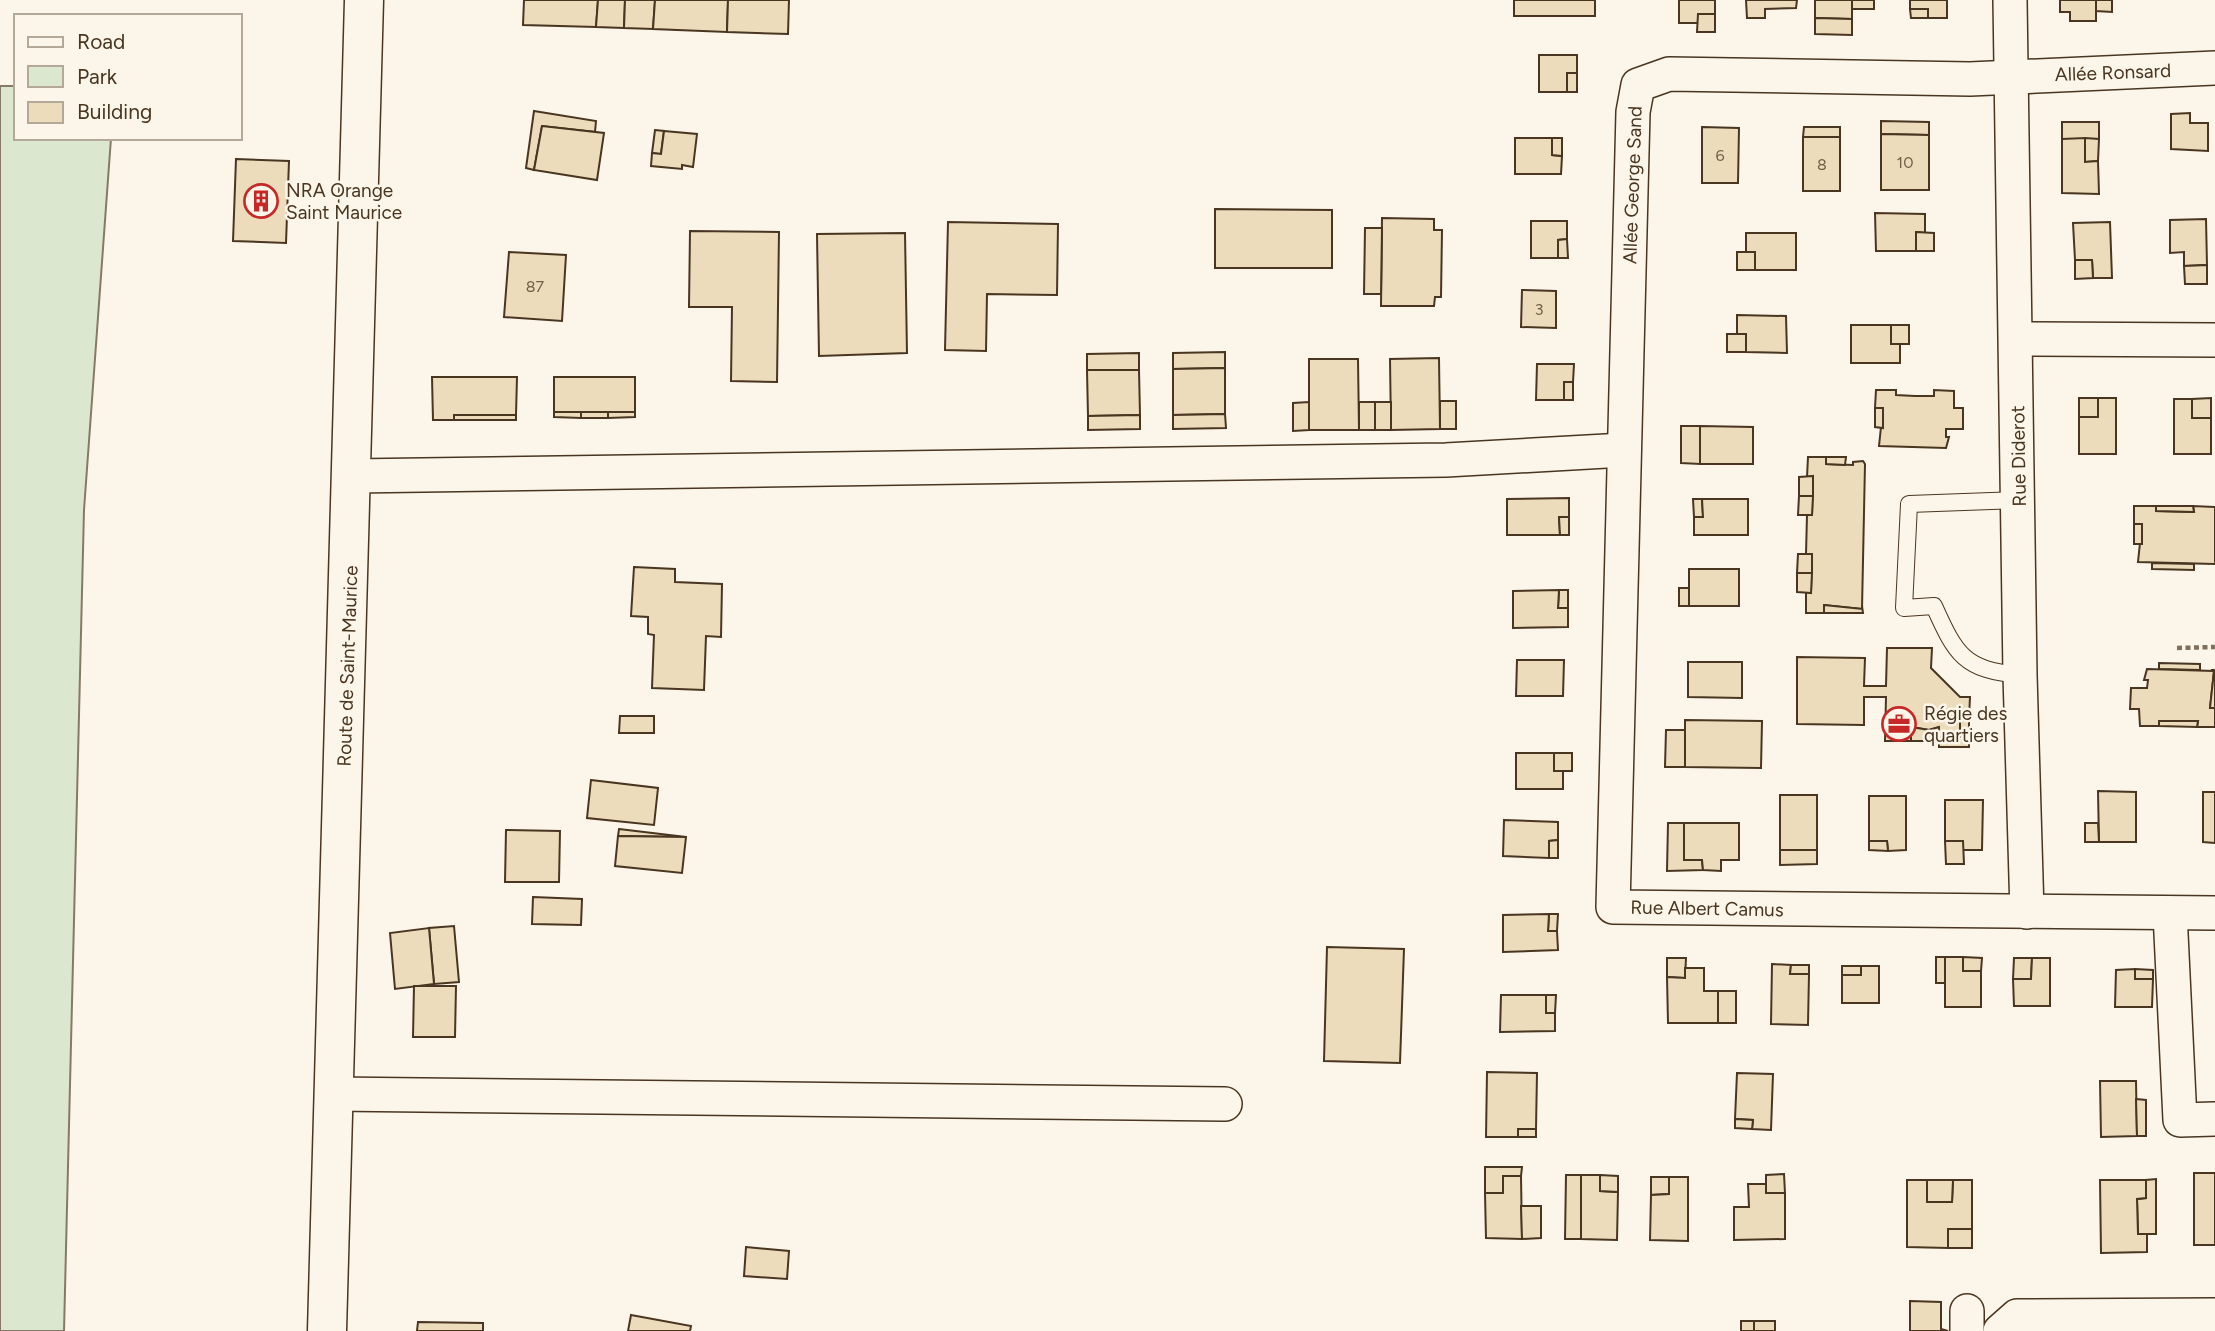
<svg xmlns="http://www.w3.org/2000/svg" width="2215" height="1331" viewBox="0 0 2215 1331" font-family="Figtree,sans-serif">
<rect width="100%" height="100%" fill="#fbf6e9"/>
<!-- green -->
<polygon fill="#dce7d0" stroke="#887966" stroke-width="2" points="0,86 16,86 16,138 111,138 84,510 64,1331 0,1331"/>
<!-- building -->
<g fill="#ecdcbc" stroke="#4a3520" stroke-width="2">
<polygon points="524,0 598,0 596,27 523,25"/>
<polygon points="598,0 625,0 624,28 596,27"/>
<polygon points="625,0 655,0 653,29 624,28"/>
<polygon points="655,0 728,0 727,32 653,29"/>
<polygon points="728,0 789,0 788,34 727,32"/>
<rect x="1514" y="0" width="81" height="16"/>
<polygon points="1679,0 1715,0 1715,14 1698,14 1698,23 1679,23"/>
<polygon points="1746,0 1797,0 1796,8 1765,9 1765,18 1747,18"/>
<polygon points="1815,0 1852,0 1852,19 1815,18"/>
<rect x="1852" y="0" width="22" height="9"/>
<polygon points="1910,0 1947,0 1947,18 1928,18 1928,9 1910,9"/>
<polygon points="2060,0 2096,0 2096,21 2070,21 2070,12 2060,12"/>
<polygon points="2096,0 2112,0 2112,12 2096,11"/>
<polygon points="1910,9 1928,9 1928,18 1911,18"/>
<polygon points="1698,14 1715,14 1715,32 1697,32"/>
<polygon points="1815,18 1852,19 1852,35 1815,34"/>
<polygon points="1539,55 1577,55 1577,73 1567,73 1567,92 1539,92"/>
<rect x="1567" y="73" width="10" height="19"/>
<polygon points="534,111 596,121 595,132 542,126 534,170 526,168"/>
<polygon points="2190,113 2190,123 2208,123 2208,151 2171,149 2171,114"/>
<polygon points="1881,121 1929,122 1929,135 1881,134"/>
<rect x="2062" y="122" width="37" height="17"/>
<polygon points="542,126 604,133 597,180 534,170"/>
<polygon points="1702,127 1739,128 1738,183 1702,183"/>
<polygon points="1804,127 1840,127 1840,137 1803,137"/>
<polygon points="655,130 664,131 661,154 652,153"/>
<polygon points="664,131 697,134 693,167 682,165 682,169 651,166 652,153 661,154"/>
<polygon points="1881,134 1929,135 1929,190 1881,190"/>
<rect x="1803" y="137" width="37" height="54"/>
<polygon points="1515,138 1552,138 1552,155 1562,156 1561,174 1515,174"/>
<polygon points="1552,138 1562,138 1562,156 1552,155"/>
<polygon points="2085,138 2099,139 2098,161 2085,162"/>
<polygon points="2085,138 2085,162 2098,161 2099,194 2062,193 2062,139"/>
<polygon points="236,159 289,161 286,243 233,241"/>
<polygon points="1215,209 1332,210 1332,268 1215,268"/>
<polygon points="1875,213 1925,214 1925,233 1916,232 1916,251 1876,251"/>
<polygon points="1382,218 1434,219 1434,230 1442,230 1441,297 1435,297 1434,306 1381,306"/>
<polygon points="2206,219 2207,265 2184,266 2184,252 2170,253 2170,220"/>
<polygon points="1531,221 1567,221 1567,239 1558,240 1558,258 1531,258"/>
<polygon points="948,222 1058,224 1057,295 987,294 986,351 945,350"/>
<polygon points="2110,222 2112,278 2093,278 2092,260 2075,260 2073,223"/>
<polygon points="1365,228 1382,228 1381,294 1364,294"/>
<polygon points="690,231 779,232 777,382 731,381 732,307 689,307"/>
<polygon points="1916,232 1934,233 1934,251 1916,251"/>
<polygon points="905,233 907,353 819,356 817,234"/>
<polygon points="1746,233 1796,233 1796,270 1755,270 1755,252 1746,252"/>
<polygon points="1567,239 1568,258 1558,258 1558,240"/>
<polygon points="509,252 566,255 562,321 504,317"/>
<rect x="1737" y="252" width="18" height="18"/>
<polygon points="2075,260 2092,260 2093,278 2075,279"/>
<polygon points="2207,265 2207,284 2185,284 2184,266"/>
<polygon points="1522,290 1556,291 1556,328 1521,327"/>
<polygon points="1737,315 1786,316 1787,353 1746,352 1746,334 1737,334"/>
<polygon points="1851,325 1891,325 1891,344 1900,344 1900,363 1851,363"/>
<rect x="1891" y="325" width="18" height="19"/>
<rect x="1727" y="334" width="19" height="18"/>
<polygon points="1225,352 1225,368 1173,369 1173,353"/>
<polygon points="1139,353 1139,370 1087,370 1087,354"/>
<polygon points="1439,358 1440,429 1391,430 1390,359"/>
<polygon points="1309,359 1358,359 1359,430 1309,430"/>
<polygon points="1537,364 1574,364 1573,382 1564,382 1564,400 1536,400"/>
<polygon points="1225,368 1225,414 1173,415 1173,369"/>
<polygon points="1087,370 1139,370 1140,415 1088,416"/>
<polygon points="432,377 517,377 516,415 454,415 454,420 433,420"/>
<rect x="554" y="377" width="81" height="35"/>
<rect x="1564" y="382" width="9" height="18"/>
<polygon points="1876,390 1896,390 1896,395 1915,396 1934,396 1934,390 1954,391 1954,408 1963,408 1963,429 1946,429 1946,437 1949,437 1946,448 1879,446 1883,408 1875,408"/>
<rect x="2079" y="398" width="19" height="19"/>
<polygon points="2098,398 2116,398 2116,454 2079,454 2079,417 2098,417"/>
<polygon points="2211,398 2211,418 2192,418 2192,399"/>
<polygon points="2174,399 2192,399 2192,418 2211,418 2211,454 2174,454"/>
<rect x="1440" y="401" width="16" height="28"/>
<polygon points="1309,402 1309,430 1293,431 1293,403"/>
<rect x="1359" y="402" width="16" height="28"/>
<rect x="1375" y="402" width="16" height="28"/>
<polygon points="1875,408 1883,408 1883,428 1875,427"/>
<polygon points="554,412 581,412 581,418 554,417"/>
<rect x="581" y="412" width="27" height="6"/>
<polygon points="608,412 635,412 635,417 608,418"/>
<polygon points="1225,414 1226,428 1173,429 1173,415"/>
<rect x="454" y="415" width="62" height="5"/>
<polygon points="1140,415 1140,429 1088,430 1088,416"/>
<polygon points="1681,426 1700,426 1700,464 1681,463"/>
<polygon points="1700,426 1753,427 1753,464 1700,464"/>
<polygon points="1808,457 1826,457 1826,464 1853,465 1853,462 1863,461 1865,464 1862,609 1824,605 1824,613 1806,613 1806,592 1811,593 1812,554 1806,554 1807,515 1812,515 1813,476 1807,477"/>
<polygon points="1826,457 1846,457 1845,465 1826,464"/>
<polygon points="1813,476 1813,496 1799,496 1799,477"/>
<polygon points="1799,496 1813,496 1812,515 1798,515"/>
<polygon points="1569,498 1569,517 1559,517 1560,535 1507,535 1507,499"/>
<polygon points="1693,499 1702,499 1703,517 1694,517"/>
<polygon points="1702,499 1748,499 1748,535 1694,535 1694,517 1703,517"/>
<polygon points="2134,506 2156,506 2156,511 2194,512 2193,506 2215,507 2215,564 2138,562 2142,524 2134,524"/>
<polygon points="2156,506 2193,506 2194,512 2156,511"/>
<polygon points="1559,517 1569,517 1569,535 1560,535"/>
<rect x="2134" y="524" width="8" height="20"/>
<polygon points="1798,554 1812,554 1812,573 1797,573"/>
<polygon points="2152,563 2194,564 2194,570 2152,569"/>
<polygon points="634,567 675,569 675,582 722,584 721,637 706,636 704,690 652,688 654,635 648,634 648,617 631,616"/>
<rect x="1689" y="569" width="50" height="37"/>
<polygon points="1797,573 1812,573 1811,593 1797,592"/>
<rect x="1679" y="588" width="10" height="18"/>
<polygon points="1559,590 1568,590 1568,608 1558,608"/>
<polygon points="1559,590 1558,608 1568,608 1568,627 1513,628 1513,591"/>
<polygon points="1824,605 1862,609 1862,606 1863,613 1824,613"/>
<polygon points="1887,648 1932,648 1931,668 1960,697 1970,697 1969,718 1960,717 1960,737 1939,737 1939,727 1929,730 1911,727 1911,741 1885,741 1886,697 1864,697 1864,725 1797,724 1797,657 1865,658 1864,686 1886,686"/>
<polygon points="1517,660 1564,660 1563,696 1516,696"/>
<polygon points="1688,662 1742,662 1742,698 1688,697"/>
<polygon points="2159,663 2200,664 2200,670 2159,669"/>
<polygon points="2147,669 2214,671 2210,708 2215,708 2215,727 2197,727 2198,721 2159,721 2159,726 2140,726 2139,709 2130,709 2131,688 2147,688 2148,680 2144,680"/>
<polygon points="2211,670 2215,670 2215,708 2210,708 2214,671"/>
<polygon points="620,716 654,716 654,733 619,733"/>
<polygon points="1960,717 1969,718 1969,747 1939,747 1939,741 1911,741 1911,727 1929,730 1939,727 1939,737 1960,737"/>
<polygon points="1685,720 1762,721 1761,768 1685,767"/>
<polygon points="2159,721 2198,721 2197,727 2159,726"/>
<polygon points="1666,730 1685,730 1685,767 1665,767"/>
<polygon points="1516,753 1554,753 1554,771 1563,771 1563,789 1516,789"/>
<rect x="1554" y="753" width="18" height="18"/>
<polygon points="591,780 658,788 654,825 587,818"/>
<polygon points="2098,791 2136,792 2136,842 2099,842"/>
<polygon points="2203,792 2215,792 2215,843 2203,842"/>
<rect x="1780" y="795" width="37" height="55"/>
<polygon points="1869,796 1906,796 1906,850 1888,851 1887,841 1869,841"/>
<polygon points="1945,800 1983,800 1982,850 1963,850 1963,841 1945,841"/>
<polygon points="1504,820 1558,822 1558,840 1549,841 1549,858 1503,856"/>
<polygon points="1668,823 1684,823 1684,860 1702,860 1703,870 1667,871"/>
<polygon points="1684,823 1739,823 1739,860 1721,860 1721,871 1703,870 1702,860 1684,860"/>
<polygon points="2085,823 2098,823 2099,842 2085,842"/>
<polygon points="619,829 686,837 618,836"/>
<polygon points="506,830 560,831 559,882 505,882"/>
<polygon points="618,836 686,837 682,873 615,866"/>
<polygon points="1558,840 1558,858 1549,858 1549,841"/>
<polygon points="1869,841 1887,841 1888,851 1869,850"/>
<polygon points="1945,841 1963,841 1964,864 1946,864"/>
<polygon points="1780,850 1817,850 1817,864 1780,865"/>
<polygon points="533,897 582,899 581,925 532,924"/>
<polygon points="1549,914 1558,914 1557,931 1548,931"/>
<polygon points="1549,914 1548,931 1557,931 1558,950 1503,952 1503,915"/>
<polygon points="454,926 459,982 434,984 429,928"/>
<polygon points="429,928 434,984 395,989 390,933"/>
<polygon points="1327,947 1404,949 1400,1063 1324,1061"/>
<rect x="1936" y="957" width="9" height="26"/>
<polygon points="1945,957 1963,957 1963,971 1981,971 1981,1007 1945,1007"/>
<polygon points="1963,957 1982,958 1981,971 1963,971"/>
<polygon points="1667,958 1686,958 1685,978 1667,977"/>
<polygon points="2014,958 2032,958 2031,979 2013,979"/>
<polygon points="2032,958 2050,958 2050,1006 2014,1006 2013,979 2031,979"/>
<polygon points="1772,964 1791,965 1790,974 1809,974 1808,1025 1771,1024"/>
<polygon points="1791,965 1809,965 1809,974 1790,974"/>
<rect x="1842" y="966" width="19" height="9"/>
<polygon points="1861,966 1879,966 1879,1003 1842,1003 1842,975 1861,975"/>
<polygon points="1685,968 1704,968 1704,991 1718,991 1718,1023 1668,1023 1667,977 1685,978"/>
<polygon points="2135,969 2153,970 2153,979 2135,979"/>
<polygon points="2135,969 2135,979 2153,979 2152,1007 2115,1007 2116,970"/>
<polygon points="414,986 456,986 455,1037 413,1037"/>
<rect x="1718" y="991" width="18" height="32"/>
<polygon points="1501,995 1546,995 1546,1013 1555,1013 1555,1031 1500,1032"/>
<polygon points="1546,995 1556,995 1555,1013 1546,1013"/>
<polygon points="1487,1072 1537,1073 1536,1129 1518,1129 1518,1137 1486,1137"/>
<polygon points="1737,1073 1773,1074 1771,1130 1752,1129 1753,1120 1735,1119"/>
<polygon points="2100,1081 2136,1081 2137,1136 2101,1137"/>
<polygon points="2136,1099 2146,1100 2146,1136 2137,1136"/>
<polygon points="1735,1119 1753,1120 1752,1129 1735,1128"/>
<rect x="1518" y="1129" width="18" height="8"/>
<polygon points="1485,1167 1522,1167 1521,1176 1503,1176 1503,1193 1485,1193"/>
<rect x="2194" y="1173" width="21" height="72"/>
<polygon points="1784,1174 1785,1193 1766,1193 1766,1175"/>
<polygon points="1566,1175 1581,1175 1581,1239 1565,1239"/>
<polygon points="1581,1175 1600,1175 1600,1191 1618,1192 1617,1240 1581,1239"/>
<polygon points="1600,1175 1618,1176 1618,1192 1600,1191"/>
<polygon points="1503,1176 1521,1176 1522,1239 1486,1238 1485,1193 1503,1193"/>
<polygon points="1651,1177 1669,1177 1669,1194 1651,1195"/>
<polygon points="1669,1177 1688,1177 1688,1241 1650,1240 1651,1195 1669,1194"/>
<polygon points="2156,1179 2156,1234 2138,1234 2137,1199 2146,1198 2146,1180"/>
<polygon points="1907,1180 1927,1180 1927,1202 1952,1202 1953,1180 1972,1180 1972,1229 1948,1229 1948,1248 1907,1247"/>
<polygon points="1927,1180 1953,1180 1952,1202 1927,1202"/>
<polygon points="2100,1180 2146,1180 2146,1198 2137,1199 2138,1234 2147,1234 2147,1252 2101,1253"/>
<polygon points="1748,1184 1766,1184 1766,1193 1785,1193 1785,1239 1734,1240 1734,1207 1749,1207"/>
<polygon points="1521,1206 1541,1206 1541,1238 1522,1239"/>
<rect x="1948" y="1229" width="24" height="19"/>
<polygon points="746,1247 789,1251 787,1279 744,1276"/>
<polygon points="1910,1301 1941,1302 1941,1329 1948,1331 1910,1331"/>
<polygon points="631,1315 691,1326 690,1331 628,1331"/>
<rect x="1741" y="1321" width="13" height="10"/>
<rect x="1754" y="1321" width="21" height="10"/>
<polygon points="418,1322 483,1323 483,1331 417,1331"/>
</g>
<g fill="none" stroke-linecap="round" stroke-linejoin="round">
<!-- lane casing -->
<g stroke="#4a3520" stroke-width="18">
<path id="lane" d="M2019,500L1909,504L1904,608L1934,606C1956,655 1964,670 2020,675"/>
</g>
<!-- street casing -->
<g stroke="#4a3520" stroke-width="36">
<g id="street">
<polyline points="2010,0 2020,675 2027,912"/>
<polyline points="2215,68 1970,79 1669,74 1638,85 1633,112 1613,907 2215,913"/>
<polyline points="2016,339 2215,340"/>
<polyline points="353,476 1446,460 1624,450"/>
<polyline points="2170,913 2180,1120 2215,1119"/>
<polyline points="333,1094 1225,1104"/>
<polyline points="1967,1331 1967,1311"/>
<polyline points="2000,1331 2017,1316 2215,1315"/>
</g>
</g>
<!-- secondary casing -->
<g stroke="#4a3520" stroke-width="41">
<polyline id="secondary" points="327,1331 364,0"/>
</g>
<!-- path -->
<polyline stroke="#7f6f5c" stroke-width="4.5" stroke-dasharray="5 3.5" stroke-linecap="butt" points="2177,648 2215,647"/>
<!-- lane -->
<use href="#lane" stroke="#fbf6e9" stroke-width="16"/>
<!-- street -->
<use href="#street" stroke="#fbf6e9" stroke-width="33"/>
<!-- secondary -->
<use href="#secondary" stroke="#fbf6e9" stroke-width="38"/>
</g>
<!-- icons -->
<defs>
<g id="building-ring" transform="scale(1.75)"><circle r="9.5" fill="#fbf6e9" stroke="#c62828" stroke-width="1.5"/><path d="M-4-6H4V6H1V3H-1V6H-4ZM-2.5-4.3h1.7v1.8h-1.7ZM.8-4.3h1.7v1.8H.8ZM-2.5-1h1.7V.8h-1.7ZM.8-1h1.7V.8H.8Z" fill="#c62828"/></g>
<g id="office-ring" transform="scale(1.75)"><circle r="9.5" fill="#fbf6e9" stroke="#c62828" stroke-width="1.5"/><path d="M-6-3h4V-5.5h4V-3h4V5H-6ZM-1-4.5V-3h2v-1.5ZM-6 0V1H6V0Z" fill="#c62828"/></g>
</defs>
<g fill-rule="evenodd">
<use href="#building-ring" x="261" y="201"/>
<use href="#office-ring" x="1899" y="724"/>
</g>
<g text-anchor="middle" stroke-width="5" stroke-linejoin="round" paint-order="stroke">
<!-- number labels -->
<g font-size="16" fill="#725f47">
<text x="1720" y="161">6</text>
<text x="1905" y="168">10</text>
<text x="1822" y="170">8</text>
<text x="535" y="292">87</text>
<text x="1539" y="315">3</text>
</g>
<!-- street labels -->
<g font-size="19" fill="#4a3520" stroke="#fbf6e9">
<text transform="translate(2113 72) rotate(-2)" y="7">Allée Ronsard</text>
<text transform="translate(1632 185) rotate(-88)" y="7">Allée George Sand</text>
<text transform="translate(2018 456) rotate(-91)" y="7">Rue Diderot</text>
<text transform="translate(347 666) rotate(-88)" y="7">Route de Saint-Maurice</text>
<text transform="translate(1707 908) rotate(1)" y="7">Rue Albert Camus</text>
</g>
<!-- poi labels -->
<g font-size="19" fill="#4a3520" stroke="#fbf6e9" text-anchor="start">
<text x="286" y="197">NRA Orange<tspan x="286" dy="22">Saint Maurice</tspan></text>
<text x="1924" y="720">Régie des<tspan x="1924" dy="22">quartiers</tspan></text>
</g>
</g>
<!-- legend -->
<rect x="14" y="14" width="228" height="126" fill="#fbf6e9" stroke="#b4a999" stroke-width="2"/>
<rect x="28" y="37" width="35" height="10" fill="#fbf6e9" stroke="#b4a999" stroke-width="2"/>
<text x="77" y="49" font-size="21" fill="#4a3520">Road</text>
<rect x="28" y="66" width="35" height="21" fill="#dce7d0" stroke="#b4a999" stroke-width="2"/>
<text x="77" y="84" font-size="21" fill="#4a3520">Park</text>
<rect x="28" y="102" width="35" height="21" fill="#ecdcbc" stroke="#b4a999" stroke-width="2"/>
<text x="77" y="119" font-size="21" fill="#4a3520">Building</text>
</svg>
